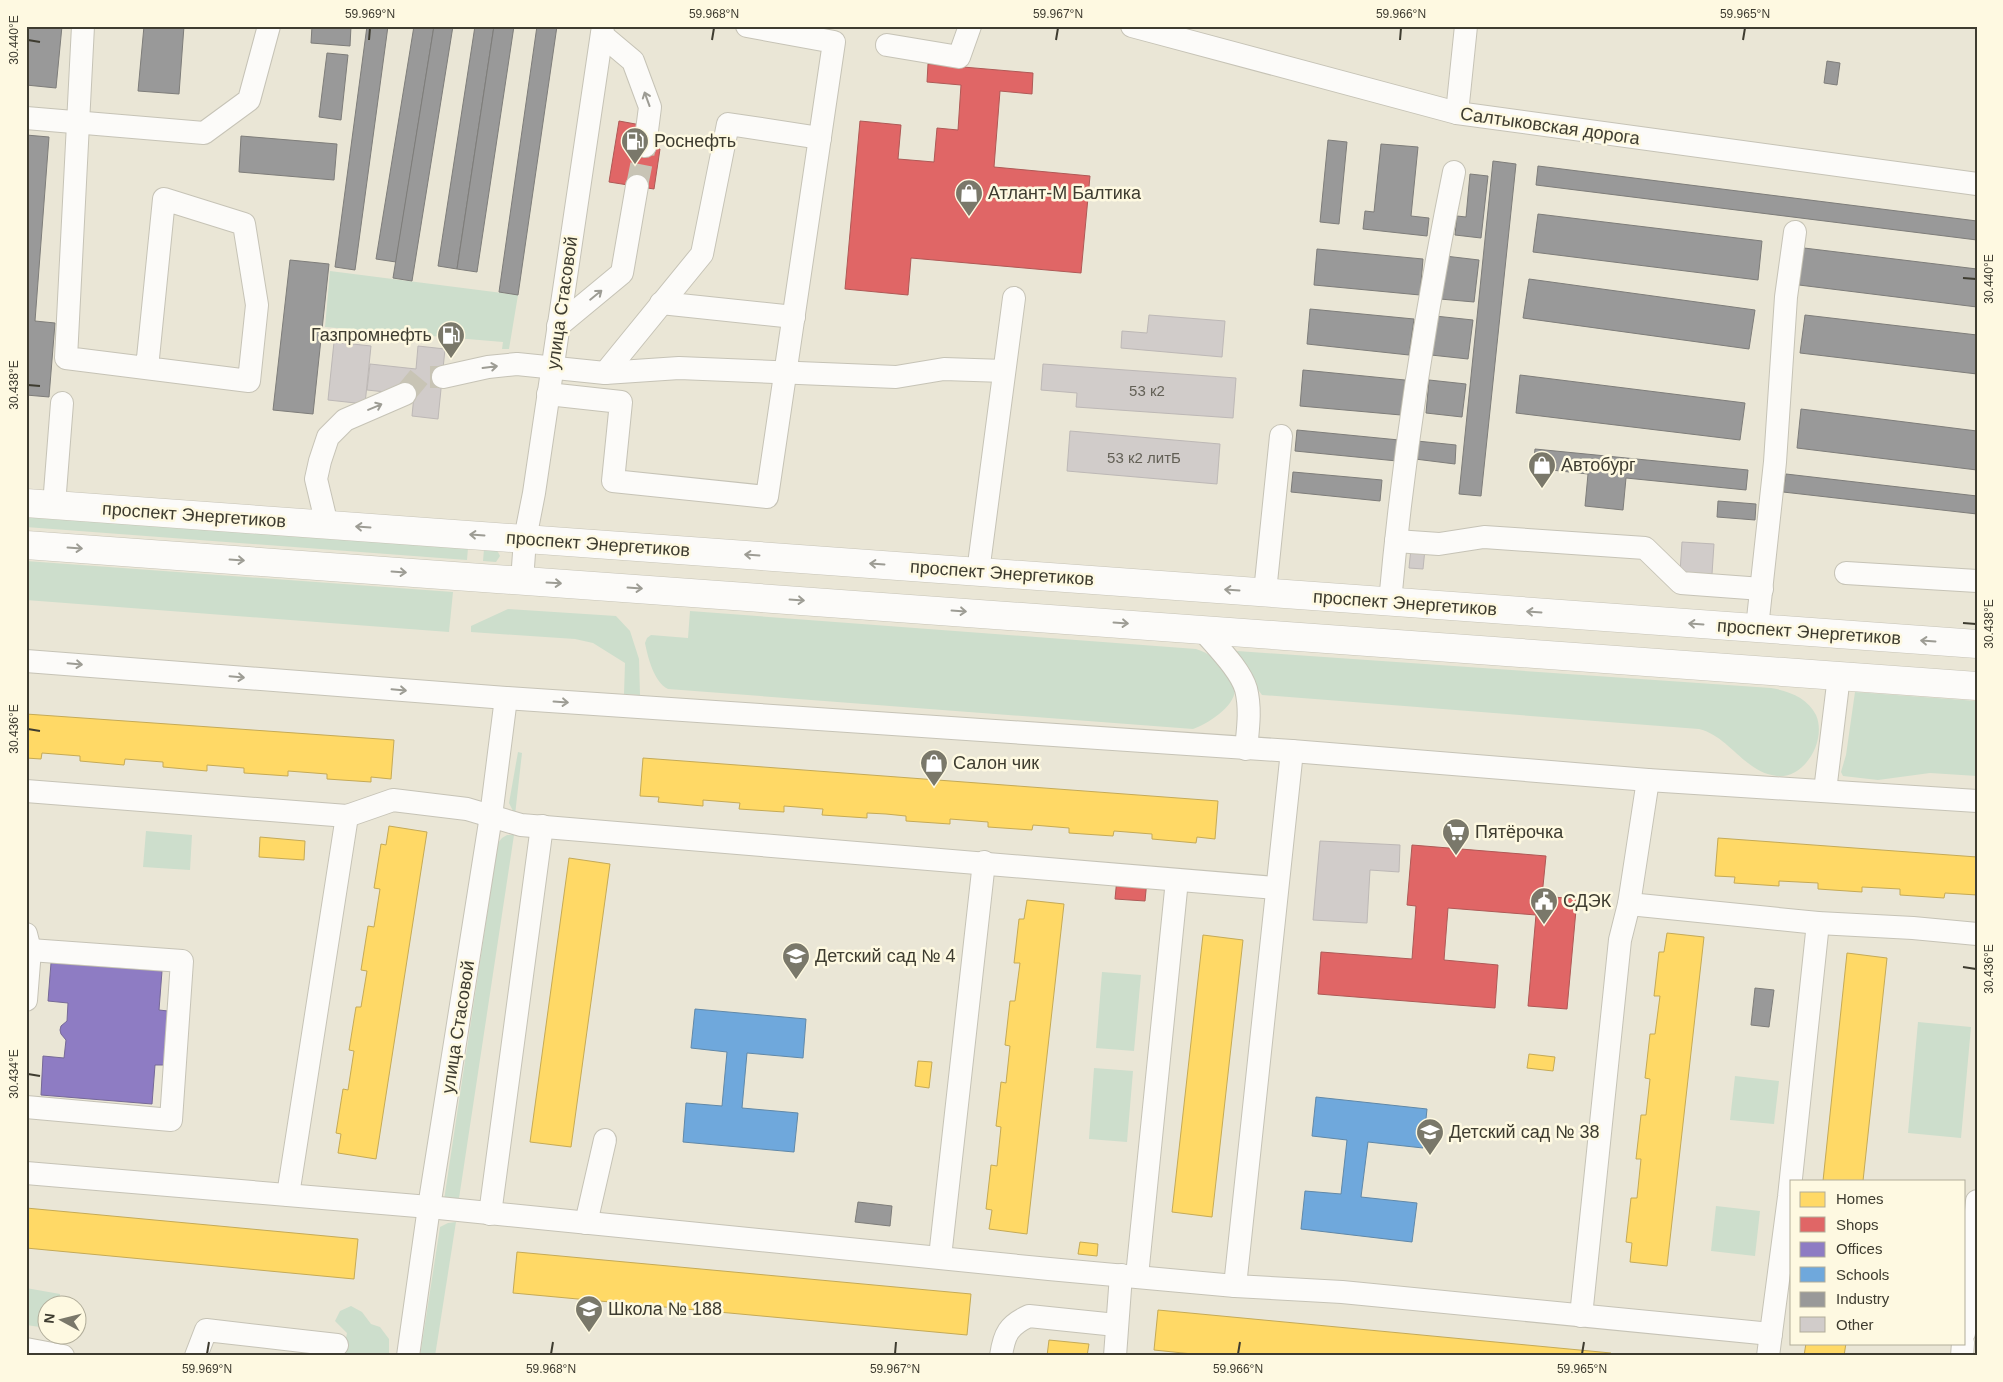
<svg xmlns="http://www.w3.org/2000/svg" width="2003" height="1382" viewBox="0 0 2003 1382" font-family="Arial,sans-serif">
<rect width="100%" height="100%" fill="#eae6d6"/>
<!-- green -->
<g fill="#cddecc">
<polygon points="330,271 518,295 509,349 502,349 503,342 325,327"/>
<polygon points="26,516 468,548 467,560 26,527"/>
<polygon points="484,549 497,550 500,556 496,562 483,561"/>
<polygon points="26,561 453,592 449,632 26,600"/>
<polygon points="508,609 616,616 630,631 639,659 640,695 624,694 625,663 593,643 575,639 471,632 471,626"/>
<path d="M690,611L1196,649C1210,653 1215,660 1223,670C1226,674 1231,679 1233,683C1243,702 1208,724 1193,729L668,689C654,682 648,658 645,643L647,638L651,635L688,638Z"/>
<path d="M1237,651L1771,688C1789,691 1808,698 1816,715C1827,740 1805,779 1777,776C1745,773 1729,736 1699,729L1262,695C1251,680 1242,668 1237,651Z"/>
<polygon points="1855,692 1977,701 1977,776 1930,773 1878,780 1843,776 1841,772 1846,755"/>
<polygon points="518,752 522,753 515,815 509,803"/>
<polygon points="146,831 192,835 190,870 143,867"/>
<polygon points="507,835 514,835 458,1205 444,1200 498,843 502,838"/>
<polygon points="1102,972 1141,975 1134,1051 1096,1048"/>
<polygon points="1918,1022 1971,1027 1961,1138 1908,1133"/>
<polygon points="1094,1068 1133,1071 1127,1142 1089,1139"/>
<polygon points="1735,1076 1779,1081 1774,1124 1730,1120"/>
<polygon points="1716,1206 1760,1211 1755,1256 1711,1251"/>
<polygon points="456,1222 435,1356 420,1356 440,1227 448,1223"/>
<polygon points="26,1288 60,1294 59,1304 48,1304 47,1328 26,1325"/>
<polygon points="351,1306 362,1312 371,1324 380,1327 389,1339 389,1356 336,1356 337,1345 346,1338 347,1333 335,1321 340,1311"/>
</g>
<!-- homes -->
<g fill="#ffd966" stroke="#c5aa56">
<polygon points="26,714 394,740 391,779 371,777 371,782 327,779 327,774 288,771 288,776 244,773 244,768 207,765 207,771 163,767 163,762 125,759 124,765 80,761 80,756 42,753 41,759 26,758"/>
<polygon points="643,758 1218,801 1215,839 1197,837 1196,843 1152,839 1152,834 1114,831 1113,836 1069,833 1069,828 1033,825 1032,830 988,827 988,822 950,819 950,824 906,821 906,816 886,814 867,813 867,818 822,815 823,809 784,806 784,812 739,809 740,803 703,800 703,806 658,802 659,797 640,796"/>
<polygon points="389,826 427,832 376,1159 338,1153 341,1134 336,1133 343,1089 348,1090 354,1051 349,1050 356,1007 361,1007 367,971 361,970 368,926 374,927 380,889 374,888 381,844 386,845"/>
<polygon points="260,837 305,841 304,860 259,857"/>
<polygon points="1718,838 1977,857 1977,895 1945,893 1944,898 1900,895 1900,889 1862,887 1862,892 1818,889 1818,883 1779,881 1779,886 1734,883 1735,877 1715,876"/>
<polygon points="569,858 610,864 571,1147 530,1142"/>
<polygon points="1027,900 1064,904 1027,1234 989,1229 992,1210 986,1209 991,1165 997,1166 1001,1127 996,1126 1001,1082 1006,1083 1010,1046 1005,1045 1010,1001 1015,1001 1020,963 1014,963 1019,919 1024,919"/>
<polygon points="1667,933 1704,937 1667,1266 1630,1262 1632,1243 1626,1242 1631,1198 1637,1198 1641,1159 1636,1159 1641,1115 1646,1115 1650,1079 1645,1078 1650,1034 1655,1034 1660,996 1654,996 1659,952 1664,952"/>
<polygon points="1203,935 1243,940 1212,1217 1172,1212"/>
<polygon points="1847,953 1887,958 1863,1181 1823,1181"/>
<polygon points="1529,1054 1555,1057 1553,1071 1527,1068"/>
<polygon points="918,1061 932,1062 929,1088 915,1086"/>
<polygon points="26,1208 358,1239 354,1279 26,1248"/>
<polygon points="1080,1242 1098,1244 1097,1256 1078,1254"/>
<polygon points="517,1252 971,1294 967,1335 513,1293"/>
<polygon points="1158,1310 1611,1353 1611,1356 1212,1356 1154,1350"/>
<polygon points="1049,1340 1089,1344 1087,1356 1047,1356"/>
<polygon points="1806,1343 1846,1343 1844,1356 1804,1356"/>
</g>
<!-- shops -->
<g fill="#e06666" stroke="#af5956">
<polygon points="928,64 1033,73 1032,94 1000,91 994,167 1090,176 1081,273 911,258 908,295 845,289 860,121 901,125 898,159 934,162 937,128 958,130 961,85 927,82"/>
<polygon points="619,121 641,125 637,145 660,149 654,189 609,182"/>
<polygon points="1412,845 1546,856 1542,896 1577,899 1567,1009 1528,1006 1536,915 1448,908 1444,960 1498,965 1495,1008 1318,994 1321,952 1412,959 1416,906 1407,905"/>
<polygon points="1117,878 1147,880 1145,901 1115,899"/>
</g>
<!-- offices -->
<polygon fill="#8e7cc3" stroke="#766997" points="51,963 162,971 159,1010 168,1011 164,1065 155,1065 152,1104 41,1095 43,1056 64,1058 66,1040 61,1034 60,1030 61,1026 67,1021 68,1003 48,1001"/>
<!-- schools -->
<g fill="#6fa8dc" stroke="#6088a8">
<polygon points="695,1009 806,1019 803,1058 747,1053 742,1108 798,1113 794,1152 683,1142 686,1103 722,1106 727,1052 691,1048"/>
<polygon points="1316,1097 1427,1109 1423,1148 1368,1142 1361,1197 1417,1203 1412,1242 1301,1229 1305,1191 1341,1194 1347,1140 1312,1136"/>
</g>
<!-- industry -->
<g fill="#999" stroke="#7e7d7a">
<polygon points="26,26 62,26 56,88 26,85"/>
<polygon points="144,26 184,26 179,94 138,91"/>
<polygon points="312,26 351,26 350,46 311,43"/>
<polygon points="367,26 388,26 355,270 335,267"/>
<polygon points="414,26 434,26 396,262 376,259"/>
<polygon points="434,26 453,26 412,281 393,278"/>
<polygon points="475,26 494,26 457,269 438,266"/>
<polygon points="494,26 514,26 477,272 457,269"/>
<polygon points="537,26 557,26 518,295 499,292"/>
<polygon points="327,53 348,55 341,120 319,117"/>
<polygon points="1827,61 1840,63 1837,85 1824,83"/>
<polygon points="26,135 49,137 35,321 55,323 49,397 26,395"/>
<polygon points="241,136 337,144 334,180 239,172"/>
<polygon points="1328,140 1347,142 1339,224 1320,222"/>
<polygon points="1381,144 1418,147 1411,216 1429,218 1427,236 1363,229 1365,211 1374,212"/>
<polygon points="1493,161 1516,164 1481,496 1459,494"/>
<polygon points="1538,166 1977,221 1977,240 1536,185"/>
<polygon points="1470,174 1488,176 1481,238 1455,235 1457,216 1466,217"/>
<polygon points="1538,214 1762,241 1758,280 1533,252"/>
<polygon points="1804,248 1977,269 1977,307 1799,285"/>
<polygon points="1317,249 1423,259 1420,295 1314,285"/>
<polygon points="1445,256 1479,260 1474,302 1440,299"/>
<polygon points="290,260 329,264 313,414 273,410"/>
<polygon points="1529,279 1755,310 1749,349 1523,318"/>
<polygon points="1310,309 1414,319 1409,355 1307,344"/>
<polygon points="1805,315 1977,335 1977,374 1800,353"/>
<polygon points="1435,316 1473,320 1468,359 1431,355"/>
<polygon points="1303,370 1405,380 1401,415 1300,406"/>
<polygon points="1520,375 1745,403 1740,440 1516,413"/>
<polygon points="1429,380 1466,384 1462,417 1426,413"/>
<polygon points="1801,409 1977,431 1977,470 1797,448"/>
<polygon points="1297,430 1399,440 1397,461 1295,451"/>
<polygon points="1417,441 1456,445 1455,464 1415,459"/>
<polygon points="1535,449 1748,470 1746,490 1626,478 1623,510 1585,506 1588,474 1533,468"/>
<polygon points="1293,472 1382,480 1380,501 1291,492"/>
<polygon points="1786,474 1977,496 1977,514 1783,492"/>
<polygon points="1718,501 1756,504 1755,520 1717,517"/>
<polygon points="1755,988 1774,990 1769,1027 1751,1025"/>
<polygon points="858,1202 892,1206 890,1226 855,1222"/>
</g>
<!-- building -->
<g fill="#d1ccca" stroke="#bdb8b6">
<polygon points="1149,315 1225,321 1222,357 1121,348 1122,331 1147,333"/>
<polygon points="334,342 371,346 365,404 328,400"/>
<polygon points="418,346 445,349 438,419 412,416 414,395 367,390 370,364 416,369"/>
<polygon points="1043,364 1236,378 1233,418 1076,407 1077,393 1041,390"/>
<polygon points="1070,431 1220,444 1217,484 1067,471"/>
<polygon points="1682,542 1714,544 1712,574 1680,572"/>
<polygon points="1411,548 1425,549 1423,569 1409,568"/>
<polygon points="1320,841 1400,845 1399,872 1370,870 1367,923 1313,920"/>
</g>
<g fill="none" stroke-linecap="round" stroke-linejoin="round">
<!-- minor-tunnel -->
<g stroke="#c8c4b5" stroke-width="22" stroke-dasharray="22 11" stroke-linecap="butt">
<polyline points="637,186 645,146"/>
<polyline points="405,394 419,377 443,377"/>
</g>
<!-- minor casing -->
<g stroke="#c6c3b6" stroke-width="24">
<g id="minor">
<polyline points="83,26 66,358 249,381 257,305 244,224 164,199 147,368"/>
<polyline points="1132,26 1457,113 1977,184"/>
<polyline points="602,35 633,61 650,107 645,146"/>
<polyline points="887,45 959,57 970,26"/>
<polyline points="1457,113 1466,26"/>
<polyline points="26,118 204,133 249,100 269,26"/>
<polyline points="661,303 794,317"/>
<polyline points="558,326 622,273 637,186"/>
<polyline points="605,373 679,368 896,377 944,369 1004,371"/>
<polyline points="443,377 488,367 517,364 605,373 702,254 728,124 820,138"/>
<polyline points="548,394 621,402 613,481 767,497 834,42 747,26"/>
<polyline points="54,505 62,403"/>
<polyline points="327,525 316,479 320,461 328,437 345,420 405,394"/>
<polyline points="1396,541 1439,544 1484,537 1645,548 1681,583 1762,589"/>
<polyline points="978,572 1014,298"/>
<polyline points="1846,573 1977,581"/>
<polyline points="522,581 525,539 534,493 603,26"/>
<polyline points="1265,592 1281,436"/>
<path d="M1390,602C1403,457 1425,314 1454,172"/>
<polyline points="1757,628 1775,462 1786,297 1795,232"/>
<path d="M1202,629C1216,646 1240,669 1246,689C1251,709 1248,729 1246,749"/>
<polyline points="26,661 506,698 1292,751 1648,780 1977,801"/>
<polyline points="1292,751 1235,1286 1342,1292 1771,1334"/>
<polyline points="26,791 347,816 393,800 467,809 521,825 1276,888"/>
<polyline points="1825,791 1839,676"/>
<polyline points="1629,904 1818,923 1913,928 1977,934"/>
<polyline points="26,934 30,950 26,1000"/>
<polyline points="26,1107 171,1120 182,961 30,950"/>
<polyline points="26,1173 429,1207 1049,1269 1235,1286"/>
<polyline points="288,1195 347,816"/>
<polyline points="490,1214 542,826"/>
<polyline points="586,1223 605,1140"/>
<polyline points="940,1257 984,862"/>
<polyline points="1137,1276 1177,880"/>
<polyline points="1581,1316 1620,940 1629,904 1648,780"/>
<polyline points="1964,1333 1977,1201"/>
<polyline points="26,1349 63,1356"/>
<polyline points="196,1356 206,1330 337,1345"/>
<polyline points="408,1356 429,1207 491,816 506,698"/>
<path d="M1001,1356C1004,1334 1009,1325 1029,1316L1116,1325"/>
<polyline points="1115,1356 1121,1275"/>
<polyline points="1768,1356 1789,1197 1818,923"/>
<polyline points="1962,1356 1963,1343"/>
</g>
</g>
<!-- major casing -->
<g stroke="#c6c3b6" stroke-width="29">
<g id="major">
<polyline points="26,503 1977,644"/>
<polyline points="26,545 1977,686"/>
</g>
</g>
<!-- minor -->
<use href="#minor" stroke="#fcfbf9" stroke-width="22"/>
<!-- major -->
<use href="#major" stroke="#fcfbf9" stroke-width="28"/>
</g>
<!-- one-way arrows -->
<defs><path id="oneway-shaft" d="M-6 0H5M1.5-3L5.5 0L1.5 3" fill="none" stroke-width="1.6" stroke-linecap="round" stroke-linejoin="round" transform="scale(1.25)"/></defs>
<g stroke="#9d9c94">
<use href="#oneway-shaft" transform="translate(647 99) rotate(-110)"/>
<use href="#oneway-shaft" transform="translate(596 295) rotate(-39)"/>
<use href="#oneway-shaft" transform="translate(490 367) rotate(-7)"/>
<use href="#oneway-shaft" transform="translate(375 407) rotate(-23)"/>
<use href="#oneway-shaft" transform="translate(363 527) rotate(-176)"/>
<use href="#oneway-shaft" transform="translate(477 535) rotate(-176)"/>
<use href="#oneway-shaft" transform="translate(75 548) rotate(4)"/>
<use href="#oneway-shaft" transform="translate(752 555) rotate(-176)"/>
<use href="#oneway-shaft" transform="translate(237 560) rotate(4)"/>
<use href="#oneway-shaft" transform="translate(877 564) rotate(-176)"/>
<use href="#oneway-shaft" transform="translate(399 572) rotate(4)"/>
<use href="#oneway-shaft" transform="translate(554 583) rotate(3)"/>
<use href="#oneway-shaft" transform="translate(635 588) rotate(4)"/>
<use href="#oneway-shaft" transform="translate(1232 590) rotate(-176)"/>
<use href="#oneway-shaft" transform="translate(797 600) rotate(4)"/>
<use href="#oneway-shaft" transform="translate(959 611) rotate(4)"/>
<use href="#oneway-shaft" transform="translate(1534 612) rotate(-176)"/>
<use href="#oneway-shaft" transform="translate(1121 623) rotate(4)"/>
<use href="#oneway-shaft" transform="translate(1696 624) rotate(-176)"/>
<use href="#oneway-shaft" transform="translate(1928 641) rotate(-176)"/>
<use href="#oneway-shaft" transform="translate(75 664) rotate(5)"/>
<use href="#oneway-shaft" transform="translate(237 677) rotate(5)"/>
<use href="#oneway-shaft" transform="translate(399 690) rotate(5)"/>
<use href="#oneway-shaft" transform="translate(561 702) rotate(4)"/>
</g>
<!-- ticks -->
<path fill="none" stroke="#3e3c30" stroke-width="2" d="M28,40L40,42M369,40L370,28M712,40L714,28M1056,40L1058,28M1400,40L1401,28M1743,40L1745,28M1963,278L1976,279M28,385L40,386M1963,623L1976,624M28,729L40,731M1963,967L1976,969M28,1074L40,1076M207,1354L209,1342M551,1354L553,1342M895,1354L896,1342M1238,1354L1240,1342M1582,1354L1584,1342"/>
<!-- icons -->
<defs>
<g id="fuel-pin" transform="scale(1.4375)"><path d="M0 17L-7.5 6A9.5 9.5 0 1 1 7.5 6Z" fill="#7a786a" stroke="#fef9e1"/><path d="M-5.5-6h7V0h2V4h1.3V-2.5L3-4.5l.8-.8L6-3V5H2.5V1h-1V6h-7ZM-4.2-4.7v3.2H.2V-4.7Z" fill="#fff"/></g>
<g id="shop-pin" transform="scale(1.4375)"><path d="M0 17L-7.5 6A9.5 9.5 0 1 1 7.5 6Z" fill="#7a786a" stroke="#fef9e1"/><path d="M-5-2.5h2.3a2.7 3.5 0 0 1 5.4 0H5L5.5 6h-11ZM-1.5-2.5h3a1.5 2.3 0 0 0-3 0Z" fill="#fff"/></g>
<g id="supermarket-pin" transform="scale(1.4375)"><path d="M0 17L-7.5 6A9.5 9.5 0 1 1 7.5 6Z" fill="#7a786a" stroke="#fef9e1"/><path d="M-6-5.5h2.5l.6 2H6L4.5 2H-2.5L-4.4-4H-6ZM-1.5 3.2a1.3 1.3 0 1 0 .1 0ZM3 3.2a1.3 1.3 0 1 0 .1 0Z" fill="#fff"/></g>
<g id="civic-pin" transform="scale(1.4375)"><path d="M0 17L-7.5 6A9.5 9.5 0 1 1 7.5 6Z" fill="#7a786a" stroke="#fef9e1"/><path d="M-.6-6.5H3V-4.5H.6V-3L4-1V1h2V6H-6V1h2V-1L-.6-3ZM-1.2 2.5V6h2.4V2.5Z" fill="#fff"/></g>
<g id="school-pin" transform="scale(1.4375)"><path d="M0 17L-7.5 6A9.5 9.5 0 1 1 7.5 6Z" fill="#7a786a" stroke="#fef9e1"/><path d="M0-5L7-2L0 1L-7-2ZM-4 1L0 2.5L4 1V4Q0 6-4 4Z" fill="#fff"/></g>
</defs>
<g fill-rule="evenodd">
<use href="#fuel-pin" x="635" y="141"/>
<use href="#shop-pin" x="969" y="193"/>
<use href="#fuel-pin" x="451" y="335"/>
<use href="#shop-pin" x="1542" y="465"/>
<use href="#shop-pin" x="934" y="763"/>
<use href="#supermarket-pin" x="1456" y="832"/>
<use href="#civic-pin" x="1544" y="901"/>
<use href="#school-pin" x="796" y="956"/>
<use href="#school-pin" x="1430" y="1132"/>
<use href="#school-pin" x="589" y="1309"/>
</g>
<g text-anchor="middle" stroke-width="5" stroke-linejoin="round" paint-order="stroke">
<!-- number labels -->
<g font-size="15" fill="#636056">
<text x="1147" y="396">53 к2</text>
<text x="1144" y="463">53 к2 литБ</text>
</g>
<!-- street labels -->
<g font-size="18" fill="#3e3c30" stroke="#fef9e1">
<text transform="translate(1550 126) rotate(8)" y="6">Салтыковская дорога</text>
<text transform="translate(562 303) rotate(-82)" y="6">улица Стасовой</text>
<text transform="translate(194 515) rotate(4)" y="6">проспект Энергетиков</text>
<text transform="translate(598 544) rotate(4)" y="6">проспект Энергетиков</text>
<text transform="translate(1002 573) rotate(4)" y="6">проспект Энергетиков</text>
<text transform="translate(1405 603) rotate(4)" y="6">проспект Энергетиков</text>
<text transform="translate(1809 632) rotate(4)" y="6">проспект Энергетиков</text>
<text transform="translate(458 1027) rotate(-81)" y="6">улица Стасовой</text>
</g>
<!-- poi labels -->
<g font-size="18" fill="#3e3c30" stroke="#fef9e1" text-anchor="start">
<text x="654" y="147">Роснефть</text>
<text x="988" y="199">Атлант-М Балтика</text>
<text x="432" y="341" text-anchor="end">Газпромнефть</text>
<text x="1561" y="471">Автобург</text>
<text x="953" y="769">Салон чик</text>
<text x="1475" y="838">Пятёрочка</text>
<text x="1563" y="907">СДЭК</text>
<text x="815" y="962">Детский сад № 4</text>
<text x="1449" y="1138">Детский сад № 38</text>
<text x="608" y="1315">Школа № 188</text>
</g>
</g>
<!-- border -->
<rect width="2003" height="1382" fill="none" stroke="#fef9e1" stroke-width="55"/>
<!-- legend -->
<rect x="1790" y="1180" width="175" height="165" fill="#fef9e1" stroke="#b1ad9a"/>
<rect x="1800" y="1192" width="25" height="15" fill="#ffd966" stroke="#b1ad9a"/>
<text x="1836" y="1204" font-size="15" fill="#3e3c30">Homes</text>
<rect x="1800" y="1217" width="25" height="15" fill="#e06666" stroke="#b1ad9a"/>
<text x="1836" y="1230" font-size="15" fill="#3e3c30">Shops</text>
<rect x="1800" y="1242" width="25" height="15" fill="#8e7cc3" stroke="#b1ad9a"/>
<text x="1836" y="1254" font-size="15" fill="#3e3c30">Offices</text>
<rect x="1800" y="1267" width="25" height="15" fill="#6fa8dc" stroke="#b1ad9a"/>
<text x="1836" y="1280" font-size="15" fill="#3e3c30">Schools</text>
<rect x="1800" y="1292" width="25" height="15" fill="#999999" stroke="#b1ad9a"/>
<text x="1836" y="1304" font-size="15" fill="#3e3c30">Industry</text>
<rect x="1800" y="1317" width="25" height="15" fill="#d1ccca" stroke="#b1ad9a"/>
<text x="1836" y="1330" font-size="15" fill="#3e3c30">Other</text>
<!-- north arrow -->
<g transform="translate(62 1320) rotate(277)"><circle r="24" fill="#fef9e1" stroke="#b1ad9a"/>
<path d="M0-4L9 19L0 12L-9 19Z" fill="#7a786a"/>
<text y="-8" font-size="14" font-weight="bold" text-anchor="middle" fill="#3e3c30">N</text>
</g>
<rect x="28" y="28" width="1948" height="1326" fill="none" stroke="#3e3c30" stroke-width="2"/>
<g font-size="12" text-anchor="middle" fill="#3e3c30">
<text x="370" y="18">59.969°N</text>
<text x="714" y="18">59.968°N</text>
<text x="1058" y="18">59.967°N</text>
<text x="1401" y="18">59.966°N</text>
<text x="1745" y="18">59.965°N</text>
<text transform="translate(14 40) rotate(-90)" y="4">30.440°E</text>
<text transform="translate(1989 279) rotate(-90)" y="4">30.440°E</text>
<text transform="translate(14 385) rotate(-90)" y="4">30.438°E</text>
<text transform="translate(1989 624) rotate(-90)" y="4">30.438°E</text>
<text transform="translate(14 729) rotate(-90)" y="4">30.436°E</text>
<text transform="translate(1989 969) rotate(-90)" y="4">30.436°E</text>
<text transform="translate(14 1074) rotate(-90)" y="4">30.434°E</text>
<text x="207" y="1373">59.969°N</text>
<text x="551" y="1373">59.968°N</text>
<text x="895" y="1373">59.967°N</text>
<text x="1238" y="1373">59.966°N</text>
<text x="1582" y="1373">59.965°N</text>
</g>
</svg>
